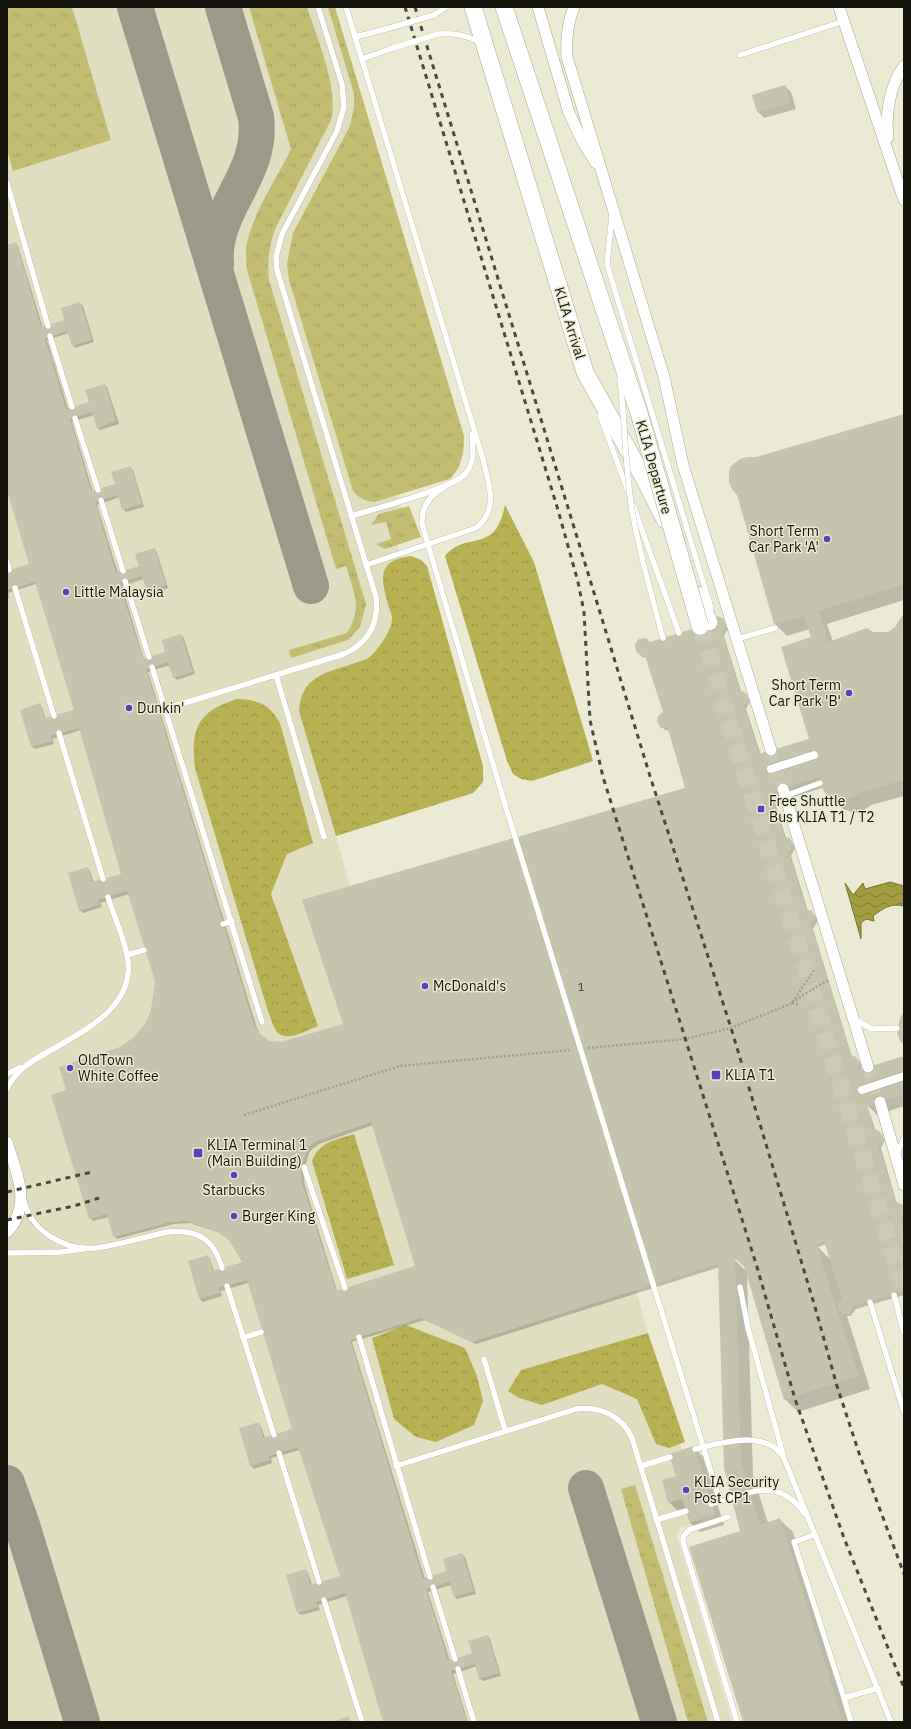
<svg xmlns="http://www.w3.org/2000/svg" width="911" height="1729" viewBox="0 0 911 1729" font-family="'IBM Plex Sans',sans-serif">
<defs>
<pattern id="grass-tufts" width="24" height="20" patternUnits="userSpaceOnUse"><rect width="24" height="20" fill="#c2bd72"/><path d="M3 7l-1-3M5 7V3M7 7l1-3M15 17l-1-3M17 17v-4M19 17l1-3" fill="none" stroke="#a6a262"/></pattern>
<pattern id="forest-crowns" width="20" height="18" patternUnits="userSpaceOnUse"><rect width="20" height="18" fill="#b7b154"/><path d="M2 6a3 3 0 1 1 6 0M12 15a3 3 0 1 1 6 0" fill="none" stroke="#9c9748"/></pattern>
<pattern id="water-waves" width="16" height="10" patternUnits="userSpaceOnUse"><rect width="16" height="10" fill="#a39d40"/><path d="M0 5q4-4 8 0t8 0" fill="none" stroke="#847f34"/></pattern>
</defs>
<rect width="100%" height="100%" fill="#ebead4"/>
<!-- built -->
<polygon fill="#dfdec1" points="7,7 332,7 363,116 393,483 401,508 386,513 401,557 411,556 421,560 427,566 484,775 483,782 473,793 336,836 350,886 685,788 824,1241 816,1244 859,1376 784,1400 744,1266 735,1259 636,1290 648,1333 685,1442 680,1444 701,1507 703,1521 680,1528 677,1536 732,1722 7,1722"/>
<!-- grass -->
<g fill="url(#grass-tufts)">
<polygon points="7,7 72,7 111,140 13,171 7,149"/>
<path d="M249,7H307C317,38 339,89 331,120L275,229C269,247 267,262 269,280L366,604L360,627L348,640L291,658L289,650L347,633C363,607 354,594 346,566L336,569L247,270C246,259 245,249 248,239C255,210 278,176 291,149Z"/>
<path d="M328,7H335L464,436C464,452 462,467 450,479L374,502C364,501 359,498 353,491L289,280L287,264L293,233L350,126L354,108V94Z"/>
<polygon points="409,506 421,537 385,549 376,544 391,539 386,522 371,525 379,514"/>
<polygon points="635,1485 708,1722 688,1722 621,1489"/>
</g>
<!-- forest -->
<g fill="url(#forest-crowns)">
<path d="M505,505L534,562L593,761L532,781L521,779L513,774L507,761L445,556C466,530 495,556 505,505Z"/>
<path d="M411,556L421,560L427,566L483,766V782L473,793L336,836L299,711C301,677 325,673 352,664C357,662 363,661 367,659C373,655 379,647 383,641C387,635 392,626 392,618C392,614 389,608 388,604C380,577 378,560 411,556Z"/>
<path d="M237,699C259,700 269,704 280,723L313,843L287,854L271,894L318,1026C307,1030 287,1043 277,1032C272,1026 270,1015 267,1008L195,768C190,729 198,711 237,699Z"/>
<path d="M354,1134L394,1265L347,1279L312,1161C320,1141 336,1140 354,1134Z"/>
<polygon points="406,1325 465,1348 477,1376 483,1401 474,1425 436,1442 416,1437 394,1419 372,1338"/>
<polygon points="648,1333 685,1442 669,1448 656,1444 637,1399 602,1384 542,1405 519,1398 508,1391 521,1370"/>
</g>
<!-- water -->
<path fill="url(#water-waves)" stroke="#787430" d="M890,882L904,886V906C890,903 884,908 873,916L874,921L866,919L861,923V939L845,883L853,895L863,883L865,889Z"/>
<!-- shadow -->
<g fill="#0003" fill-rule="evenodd">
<polygon points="785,86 791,92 796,109 764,118 758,112 754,95"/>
<path d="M15,244L18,246L43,328L65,321L80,303L83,306L94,342L75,348L73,345L69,333L47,340L68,409L90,402L105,385L107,387L119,424L100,430L97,427L94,415L72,422L93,492L116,485L130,467L133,470L144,507L126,512L123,509L120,497L97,505L118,573L140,566L155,549L157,552L168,588L150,594L147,591L144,579L122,586L144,660L167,653L181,635L184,638L195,674L177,680L174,677L170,665L148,672L256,1025L261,1037L269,1042L281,1043L345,1024L686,789L669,731L665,730L662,727L664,713L647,658L642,657L636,648L724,622L728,629L724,636L741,691L744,692L750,701L746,709L761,755L812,743L814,638L810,629L787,636L775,624L756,458L904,415V600L827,624L833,642L873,633H889L896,628L904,616V796L871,805L861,812L855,813L843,809L822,788L781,801L772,792L786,838L792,842L795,848L791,856L808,911L812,912L818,920L813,929L852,1057L859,1061L862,1066L860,1071L904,1057V1106L877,1115L867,1105L876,1131L885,1140L881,1148L897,1204L904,1207L903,1222L904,1295L856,1309L851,1316H847L870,1389L798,1412L785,1399L747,1274L753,1475L768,1523L780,1520L793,1532L851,1722H744L741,1532L720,1267L476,1344L425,1320L352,1342L425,1579L448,1572L462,1554L465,1557L476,1594L457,1599L455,1597L451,1585L428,1592L450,1661L473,1654L488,1636L490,1639L501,1676L483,1681L480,1679L477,1666L453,1674L468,1722H384L347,1596L318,1605L320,1610L301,1615L298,1613L306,1570L308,1573L312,1585L341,1577L300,1450L271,1458L272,1463L254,1469L251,1466L240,1429L258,1424L261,1426L265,1438L294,1430L249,1283L220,1291L222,1296L203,1302L200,1299L190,1262L208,1256L210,1259L214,1271L243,1263L230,1241L220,1233L190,1223L174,1224L117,1239L114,1236L109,1217L93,1221L90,1218L68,1091L134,1039L146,1025L152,1010L156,980L129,894L100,903L102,907L83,913L80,910L87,868L90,871L94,883L123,874L81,730L52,739L54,744L35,749L32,747L40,704L42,707L46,719L75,710L36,584L8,593L9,598L7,599V572L31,565L7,488V246ZM373,1125L416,1266L337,1291L305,1186L303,1172L310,1151L319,1144ZM826,1244L831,1260L818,1247ZM735,1258L745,1267L747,1272L734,1259Z"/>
<polygon points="694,1447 703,1457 724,1525 700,1532 690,1523 686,1509 679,1512 669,1502 677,1477"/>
</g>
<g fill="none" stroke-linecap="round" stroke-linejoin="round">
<!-- taxiway -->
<g stroke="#9b9a8a" stroke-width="36">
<polyline points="135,7 311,586"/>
<path d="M216,264C211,209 264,175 256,117L223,7"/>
<polyline points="7,1483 22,1525 82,1722"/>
<polyline points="586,1488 659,1722"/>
</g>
</g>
<!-- building -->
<g fill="#c5c4af" fill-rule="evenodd">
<polygon points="785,85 790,103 757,112 752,95"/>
<path d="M16,242L41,327L64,320L61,308L80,302L86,320L92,340L72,346L67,331L45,338L66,409L89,402L85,390L105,384L116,421L97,428L92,412L70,419L91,491L115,484L111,472L131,466L142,504L122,510L118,495L95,502L116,573L139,566L135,554L155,548L166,585L147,592L142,576L119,583L143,659L165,652L162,640L181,634L193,672L173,678L168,662L146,669L253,1022L260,1034L270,1041L281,1042L343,1024L302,900L685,788L668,728H661L657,722L658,716L663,712L645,656H641L636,651L635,644L639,639L646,638L650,642L708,624L712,617L716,616L723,618L726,625L722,632L739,690L747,694L748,701L744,706L759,754L809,739L781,647L811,637L804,616L774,624L737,495L732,489L729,482V472L731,466L740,459L747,457H756L904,414V584L819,611L828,642L867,628L873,632H888L895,627L902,616L904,615V780L858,793L854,797L842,801L829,797L825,793L820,783L821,776L771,793L784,837L790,838L793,844L789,853L806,909L812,911L815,917L811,925L851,1055L856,1057L860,1063L855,1071L904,1056V1094L867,1106L874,1129L879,1131L883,1136V1140L878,1145L896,1202L902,1204L904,1207V1214L900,1218L904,1231V1291L853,1306L849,1314H843L838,1310L839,1303L842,1299L824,1241L816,1244L859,1376L784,1400L744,1266L735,1258L741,1462L760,1525L780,1518L843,1722H743L689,1547L740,1531L724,1468L718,1264L472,1342L421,1318L350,1340L423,1579L446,1571L443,1559L462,1553L474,1591L454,1597L449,1582L426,1589L448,1661L472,1653L468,1641L488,1635L499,1673L479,1679L475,1664L451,1671L467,1722H383L345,1593L316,1602L318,1607L297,1613L286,1575L306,1569L310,1585L340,1576L298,1447L269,1456L270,1460L250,1466L239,1428L259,1422L263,1438L292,1429L247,1280L218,1288L220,1293L199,1299L188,1261L208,1255L213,1271L242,1262L237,1253L229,1240L216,1231L187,1221L171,1222L113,1237L107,1214L89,1219L51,1095L66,1090L59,1067L120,1047L133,1038L145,1024L151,1010L155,981L127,891L98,900L99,905L79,911L68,873L88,867L92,882L121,874L79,728L50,736L52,741L31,747L20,710L40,703L45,718L74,710L35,582L7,590V571L29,564L7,491V245ZM371,1122L415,1266L336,1291L302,1183L301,1169L307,1148L317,1141Z"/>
<polygon points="904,1012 904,1044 900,1041 897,1032 900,1018"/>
<polygon points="694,1446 715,1515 690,1523 682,1499 668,1503 662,1480 676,1476 669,1454"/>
<polygon points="349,1716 351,1722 331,1722"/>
</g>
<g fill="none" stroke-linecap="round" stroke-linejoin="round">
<!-- minor-tunnel -->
<g stroke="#cbcab6" stroke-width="11" stroke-dasharray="11 5.5" stroke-linecap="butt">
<polyline points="771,750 783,789"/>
<polyline points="868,1067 880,1102"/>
</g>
<!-- primary-tunnel -->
<polyline stroke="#cbcab6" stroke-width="17" stroke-dasharray="17 8" stroke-linecap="butt" points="700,626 904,1291"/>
<!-- service casing -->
<g stroke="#a9a894" stroke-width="6">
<g id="service">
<path d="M346,7L483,459C488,482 500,510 476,528L366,565"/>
<polyline points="434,15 446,7"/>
<path d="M438,34C455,33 466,35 481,43"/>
<polyline points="355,37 386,29"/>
<polyline points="740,55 844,21"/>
<polyline points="362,59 393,48"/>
<polyline points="7,183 48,326"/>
<polyline points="612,215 607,264 711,608"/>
<polyline points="50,336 72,407"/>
<polyline points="600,415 629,494"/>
<polyline points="75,418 98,490"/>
<path d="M445,487C430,495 421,506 422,524L507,811L720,1501"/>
<polyline points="101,500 123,571"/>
<polyline points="633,505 679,633"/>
<path d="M351,516C374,509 455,488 466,473C475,462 473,447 472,434"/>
<polyline points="7,562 9,570"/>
<polyline points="125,581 149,657"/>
<polyline points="15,588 54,716"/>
<polyline points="737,639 775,628"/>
<polyline points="152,667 262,1022"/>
<polyline points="276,675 324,837"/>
<path d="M165,709L344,654C368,643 379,624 376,597L277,270L276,257L282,234L337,131L344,107L342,84L318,7"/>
<polyline points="59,733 103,879"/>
<polyline points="785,796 820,783"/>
<polyline points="223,924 232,921"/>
<polyline points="127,955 144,950"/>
<polyline points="856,1020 872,1029 897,1028"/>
<polyline points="7,1074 21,1067"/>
<path d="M7,1089C15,1071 30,1062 46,1053C82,1032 138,1007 127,955C123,935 114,916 108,897"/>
<polyline points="897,1154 904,1138"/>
<polyline points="304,1167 345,1288"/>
<path d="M24,1201C31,1231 65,1251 95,1248C119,1245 144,1237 168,1232C197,1229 214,1239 222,1268"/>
<polyline points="7,1253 62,1252 84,1249"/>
<polyline points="227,1286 274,1435"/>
<polyline points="740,1287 748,1328 783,1454"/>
<polyline points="894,1295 904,1333"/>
<polyline points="870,1302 904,1412"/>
<polyline points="359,1337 430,1577"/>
<polyline points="243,1338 261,1332"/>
<polyline points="484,1359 505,1430"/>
<path d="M695,1449C722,1443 763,1429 783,1456L891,1722"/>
<polyline points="279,1453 319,1582"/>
<path d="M396,1466L576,1409C600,1406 621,1415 632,1438L718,1722"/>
<polyline points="641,1466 670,1457"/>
<path d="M711,1504C748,1494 777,1475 804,1513"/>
<polyline points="728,1517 689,1530 683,1537 683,1542 737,1722"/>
<polyline points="656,1520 686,1511"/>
<polyline points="814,1535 794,1542 844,1698"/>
<polyline points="433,1587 455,1659"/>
<polyline points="324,1600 362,1722"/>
<polyline points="458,1669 474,1722"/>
<polyline points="851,1722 844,1698 878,1688"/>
</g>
</g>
<!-- minor casing -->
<g stroke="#a9a894" stroke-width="12">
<g id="minor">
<polyline points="538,7 569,113 584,144 596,163"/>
<path d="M574,7C567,23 566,40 567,57L664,377L683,465L771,750"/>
<polyline points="839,7 904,200"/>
<path d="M888,137C885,114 890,85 904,66"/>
<polyline points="783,789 868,1067"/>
<polyline points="880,1102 904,1185"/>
<path d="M7,1142C16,1172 33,1205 7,1232"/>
</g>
</g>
<!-- primary casing -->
<g stroke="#a9a894" stroke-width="18">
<g id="primary">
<polyline points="473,7 585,372 647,484 665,520"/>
<polyline points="504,7 604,309"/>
<polyline points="697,595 709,622"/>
</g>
</g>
<!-- path -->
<g stroke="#a4a392" stroke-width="2.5" stroke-dasharray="2 2" stroke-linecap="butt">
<path d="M792,1002C806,995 816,985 830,980"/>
<polyline points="792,1003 800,1005"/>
<polyline points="588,1048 685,1039 731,1028 792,1003 814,970"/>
<polyline points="244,1115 400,1066 571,1050"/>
</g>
<!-- service -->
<use href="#service" stroke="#fff" stroke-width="5.5"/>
<!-- minor -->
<use href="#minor" stroke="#fff" stroke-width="11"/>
<!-- primary -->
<use href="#primary" stroke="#fff" stroke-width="17"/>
<!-- rail -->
<g stroke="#4b4a40" stroke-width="3" stroke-dasharray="5 5" stroke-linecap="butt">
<polyline points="405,7 558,510 578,582 584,612 590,720 603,777 757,1267 795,1399 844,1538 904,1688"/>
<polyline points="415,7 650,776 731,1028 815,1307 837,1386 860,1456 904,1574"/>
<polyline points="7,1192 92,1172"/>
<polyline points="7,1220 74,1206 99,1198"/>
</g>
<!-- service-bridge casing -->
<g stroke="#a9a894" stroke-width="6" stroke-linecap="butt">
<g id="service-bridge">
<polyline points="386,29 434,15"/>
<polyline points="393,48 438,34"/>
<path d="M620,379C625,423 625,467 632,510C639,553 652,596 663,638"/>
</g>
</g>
<!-- pedestrian-bridge casing -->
<g stroke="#a9a894" stroke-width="9" stroke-linecap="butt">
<g id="pedestrian-bridge">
<polyline points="771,769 814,755"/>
<polyline points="862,1090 904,1076"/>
</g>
</g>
<!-- primary-bridge casing -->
<g stroke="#a9a894" stroke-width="18" stroke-linecap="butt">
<polyline id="primary-bridge" points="604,309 639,413 700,626"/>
</g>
<!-- service-bridge -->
<use href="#service-bridge" stroke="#fff" stroke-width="5.5"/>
<!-- pedestrian-bridge -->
<use href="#pedestrian-bridge" stroke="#fff" stroke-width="8"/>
<!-- primary-bridge -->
<use href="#primary-bridge" stroke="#fff" stroke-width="17"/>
</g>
<!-- markers -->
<g fill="#5742ba" stroke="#ebead4" stroke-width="1.5">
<circle cx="827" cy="539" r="4"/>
<circle cx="66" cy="592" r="4"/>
<circle cx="849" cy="693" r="4"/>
<circle cx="129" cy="708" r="4"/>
<rect x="757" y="805" width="8" height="8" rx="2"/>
<circle cx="425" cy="986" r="4"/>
<circle cx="70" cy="1068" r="4"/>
<rect x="711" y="1070" width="10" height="10" rx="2"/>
<rect x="193" y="1148" width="10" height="10" rx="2"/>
<circle cx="234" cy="1175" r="4"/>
<circle cx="234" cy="1216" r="4"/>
<circle cx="686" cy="1490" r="4"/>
</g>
<g text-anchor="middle" stroke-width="3" stroke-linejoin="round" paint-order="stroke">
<!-- number labels -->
<g font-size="12" fill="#403f35">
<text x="581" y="991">1</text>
</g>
<!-- street labels -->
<g font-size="14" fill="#14130c" stroke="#ebead4">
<text transform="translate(570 323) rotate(73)" y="5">KLIA Arrival</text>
<text transform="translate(654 467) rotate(74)" y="5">KLIA Departure</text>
</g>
<!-- poi labels -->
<g font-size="14" fill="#14130c" stroke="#ebead4" text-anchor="start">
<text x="819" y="536" text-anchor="end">Short Term<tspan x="819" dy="16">Car Park 'A'</tspan></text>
<text x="74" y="597">Little Malaysia</text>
<text x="841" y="690" text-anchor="end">Short Term<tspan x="841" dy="16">Car Park 'B'</tspan></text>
<text x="137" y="713">Dunkin'</text>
<text x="769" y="806">Free Shuttle<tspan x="769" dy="16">Bus KLIA T1 / T2</tspan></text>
<text x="433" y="991">McDonald's</text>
<text x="78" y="1065">OldTown<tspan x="78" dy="16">White Coffee</tspan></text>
<text x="725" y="1080">KLIA T1</text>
<text x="207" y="1150">KLIA Terminal 1<tspan x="207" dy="16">(Main Building)</tspan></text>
<text x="234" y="1195" text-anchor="middle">Starbucks</text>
<text x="242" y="1221">Burger King</text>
<text x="694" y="1487">KLIA Security<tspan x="694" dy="16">Post CP1</tspan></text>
</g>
</g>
<!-- border -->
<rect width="911" height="1729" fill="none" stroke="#14130c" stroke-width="16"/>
</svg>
